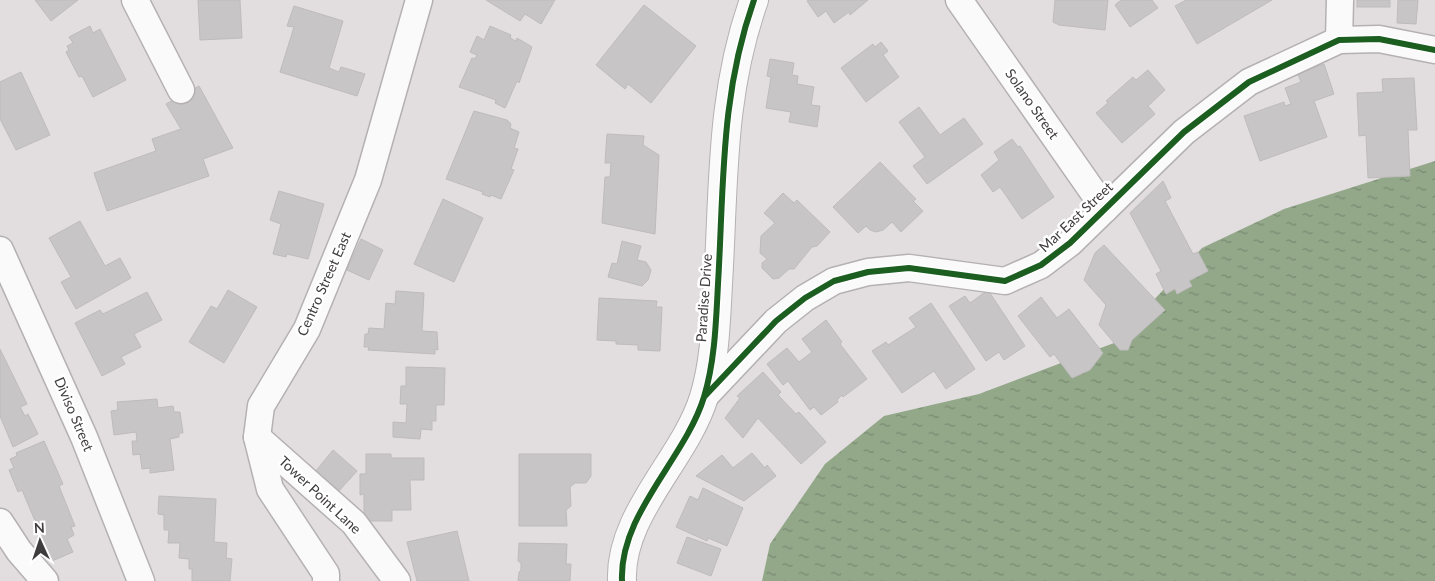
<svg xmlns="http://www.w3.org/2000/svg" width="1435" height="581" viewBox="0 0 1435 581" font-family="Lato,sans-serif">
<defs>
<pattern id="water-ripples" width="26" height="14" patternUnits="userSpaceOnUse" patternTransform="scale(1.25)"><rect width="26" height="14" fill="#92a889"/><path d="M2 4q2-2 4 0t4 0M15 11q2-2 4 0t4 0" fill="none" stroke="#798a71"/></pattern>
</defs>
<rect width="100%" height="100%" fill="#e2dddf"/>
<!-- water -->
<polygon fill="url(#water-ripples)" points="1435,161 1435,581 762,581 770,544 825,464 884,416 979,394 1114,343 1202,248 1284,209"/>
<!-- building -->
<g fill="#c8c5c6" stroke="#bfbbbd">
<polygon points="35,0 78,0 51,21"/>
<polygon points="198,0 240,0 242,38 200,40"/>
<polygon points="486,0 555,0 541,24 525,14 520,21"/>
<polygon points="809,0 868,0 850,15 849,12 834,23 826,11 818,17 807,1"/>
<polygon points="1055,0 1108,0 1105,30 1059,25 1053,22"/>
<polygon points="1121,0 1152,0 1158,8 1130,27 1115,5"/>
<polygon points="1186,0 1272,0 1197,44 1175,6"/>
<rect x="1357" y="0" width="33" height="7"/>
<polygon points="1398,0 1418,0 1416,24 1397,23"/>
<polygon points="644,5 696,46 651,103 628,84 625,89 596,65"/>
<polygon points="294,6 343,21 329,68 339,72 341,67 365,74 357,96 280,72 294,27 287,26"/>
<polygon points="90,26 93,33 100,29 126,80 93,97 82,76 79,77 66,52 69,50 67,46 73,43 69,37"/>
<polygon points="490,26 511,35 510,38 516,41 517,38 532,47 519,83 517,81 505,108 495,103 496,100 459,87 472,58 475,59 477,55 470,52 477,36 484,40"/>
<polygon points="881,42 888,51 883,55 899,77 866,102 841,68 873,44 875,47"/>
<polygon points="770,59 794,63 792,75 798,76 797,84 814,87 811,105 820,106 817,127 789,122 791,112 766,108 771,77 767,76"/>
<polygon points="1324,64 1334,94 1314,101 1327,137 1260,161 1244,116 1284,102 1285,106 1291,104 1285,88 1301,82 1298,74"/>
<polygon points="1148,70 1165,90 1148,106 1155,114 1122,143 1096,113 1108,103 1106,101 1133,77 1136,80"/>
<polygon points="21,72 50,135 16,150 0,119 0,82"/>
<polygon points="1414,78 1417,130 1408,130 1410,176 1368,178 1366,135 1359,136 1357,93 1383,92 1382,79"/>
<polygon points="199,86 233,148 203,159 209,176 107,211 94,173 156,151 152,139 181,129 166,104"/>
<polygon points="919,107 940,135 964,118 983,144 927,184 913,166 925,157 899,122"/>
<polygon points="474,111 507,120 511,124 510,128 519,132 514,148 518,149 511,169 514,170 501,199 491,195 490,197 482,194 483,192 446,179"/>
<polygon points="607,134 644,136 643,145 659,155 655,234 602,223 605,177 610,177 611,163 605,163"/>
<polygon points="1012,139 1018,147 1020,146 1054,197 1022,219 1000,187 993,192 981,175 999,160 994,152"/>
<polygon points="880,162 916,199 913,201 923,211 901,232 892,222 883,230 876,232 870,230 866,226 858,233 833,207"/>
<polygon points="1163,181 1171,198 1165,201 1193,254 1198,252 1208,271 1189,281 1192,286 1177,294 1175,289 1166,294 1156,274 1161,271 1130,213"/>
<polygon points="279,191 324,204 308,259 287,254 286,257 273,254 281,224 270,220"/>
<polygon points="783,193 794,203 797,200 830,232 817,246 812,247 794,269 789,269 779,278 773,279 762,268 762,263 767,259 760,253 761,236 775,223 764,213"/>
<polygon points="443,199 483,218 454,282 414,264"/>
<polygon points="80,221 105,266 120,258 131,278 76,309 61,282 71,277 49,238"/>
<polygon points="361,239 383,250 369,280 347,270"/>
<polygon points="622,241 641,246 637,260 646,262 651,270 648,280 642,286 608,277 612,263 617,264"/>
<polygon points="1104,245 1165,310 1132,340 1128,350 1120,350 1099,325 1106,305 1084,280 1095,253"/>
<polygon points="228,290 257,307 224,363 189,342 211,306 217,309"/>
<polygon points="988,290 1025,346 1004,360 999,352 986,361 949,306 965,296 970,303"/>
<polygon points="396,291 424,293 422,331 437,332 438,350 435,349 435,354 368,350 369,347 364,347 365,334 368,334 369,328 384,329 386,303 395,304"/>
<polygon points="147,292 162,320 134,334 141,347 121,357 125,364 102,376 75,323 100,310 103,314"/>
<polygon points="1041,297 1057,318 1069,309 1103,353 1090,370 1072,378 1054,354 1050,357 1018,316"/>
<polygon points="599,298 657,301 656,307 662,307 660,351 638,350 638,345 616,344 616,341 597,340"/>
<polygon points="931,303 975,369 946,389 934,371 902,393 872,351 886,342 888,345 916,327 909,318"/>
<polygon points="826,320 842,342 840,344 867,379 843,397 842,395 837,400 838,402 821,415 814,407 810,410 788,381 783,385 767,364 787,348 799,362 812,352 802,339"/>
<polygon points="0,349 27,404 20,407 25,416 28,414 38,434 13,447 0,416"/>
<polygon points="406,367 445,368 444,405 436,405 436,421 432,421 432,430 421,429 420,439 393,437 393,422 406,423 407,404 400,404 401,386 406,386"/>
<polygon points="763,372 781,392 778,395 796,414 799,412 826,442 801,464 758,418 743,438 725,418 740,398 737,396"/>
<polygon points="157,399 158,408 173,406 174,412 180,412 183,433 179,433 179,437 170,439 174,470 150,473 150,468 142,469 140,454 133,455 132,441 137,441 136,432 114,435 111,411 118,410 117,402"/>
<polygon points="44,441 63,484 59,486 75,526 71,527 74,535 67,539 73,552 52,561 22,490 18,492 9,470 14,468 10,459 17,456 16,453"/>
<polygon points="333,450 357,471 338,492 315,472"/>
<polygon points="752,453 765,468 767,465 776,476 744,501 696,476 722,455 733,468"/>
<polygon points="366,454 391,454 391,458 424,458 424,480 410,480 411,510 392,510 392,521 364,521 364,494 360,495 360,474 366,474"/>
<polygon points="519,454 591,454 591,476 586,483 575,483 570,487 571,506 566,510 567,526 519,526"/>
<polygon points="703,488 743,508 727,546 708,538 707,541 676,527 690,496 698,500"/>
<polygon points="159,496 216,499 214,542 227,543 226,558 232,559 230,581 192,581 192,569 189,569 189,559 179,558 180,543 168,543 169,530 164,530 164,515 158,514"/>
<polygon points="457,531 469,581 417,581 407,542"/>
<polygon points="687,537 721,549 711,576 677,563"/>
<polygon points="519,543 567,544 566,564 571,564 570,581 518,581 519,572 521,570 521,563 518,561"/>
</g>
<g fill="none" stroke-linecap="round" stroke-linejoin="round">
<!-- street casing -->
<g stroke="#b5b1b2" stroke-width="29">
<g id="street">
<polyline points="135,0 181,90"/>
<polyline points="959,0 1105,209"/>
<polyline points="1339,40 1340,0"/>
<polyline points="0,250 84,437 141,581"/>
<polyline points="705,396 776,321 805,298 834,281 868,272 909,268 1005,281 1041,265 1070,243 1184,132 1249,82 1339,40 1379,39 1435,50"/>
<polyline points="257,437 354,523 397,581"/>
<polyline points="0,522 19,551 45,581"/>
<polyline points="326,581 326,574 270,489 257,437 261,406 307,329 368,180 419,0"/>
</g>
</g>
<!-- secondary casing -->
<g stroke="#b5b1b2" stroke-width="30">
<path id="secondary" d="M622,581C619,514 685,459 704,397C715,361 716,321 718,284C724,185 720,96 754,0"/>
</g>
<!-- street -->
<use href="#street" stroke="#fbfafa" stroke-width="26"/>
<!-- secondary -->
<use href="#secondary" stroke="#fbfafa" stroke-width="28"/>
<!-- cycleway casing -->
<g stroke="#fff" stroke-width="9">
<g id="cycleway">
<polyline points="705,396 776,321 805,298 834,281 868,272 909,268 1005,281 1041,265 1070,243 1184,132 1249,82 1339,40 1379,39 1435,50"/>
<path d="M622,581C619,514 685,459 704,397C715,361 716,321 718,284C724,185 720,96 754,0"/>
</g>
</g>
<!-- cycleway -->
<use href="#cycleway" stroke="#1b5e20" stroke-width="6"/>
</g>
<g text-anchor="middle" stroke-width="5" stroke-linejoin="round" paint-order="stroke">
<!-- street labels -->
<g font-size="14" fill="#3f3c3d" stroke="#fff">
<text transform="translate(1032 104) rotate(55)" y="5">Solano Street</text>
<text transform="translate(1076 217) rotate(-43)" y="5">Mar East Street</text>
<text transform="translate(324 284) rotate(-66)" y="5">Centro Street East</text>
<text transform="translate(704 298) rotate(-86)" y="5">Paradise Drive</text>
<text transform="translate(74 414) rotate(67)" y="5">Diviso Street</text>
<text transform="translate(320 495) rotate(43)" y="5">Tower Point Lane</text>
</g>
</g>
<!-- north arrow -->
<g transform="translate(40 541) rotate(357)" stroke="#ffffff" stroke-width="4" paint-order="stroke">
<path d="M0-4L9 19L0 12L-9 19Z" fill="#3f3c3d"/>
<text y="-8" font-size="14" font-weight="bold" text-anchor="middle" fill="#3f3c3d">N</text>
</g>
</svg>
